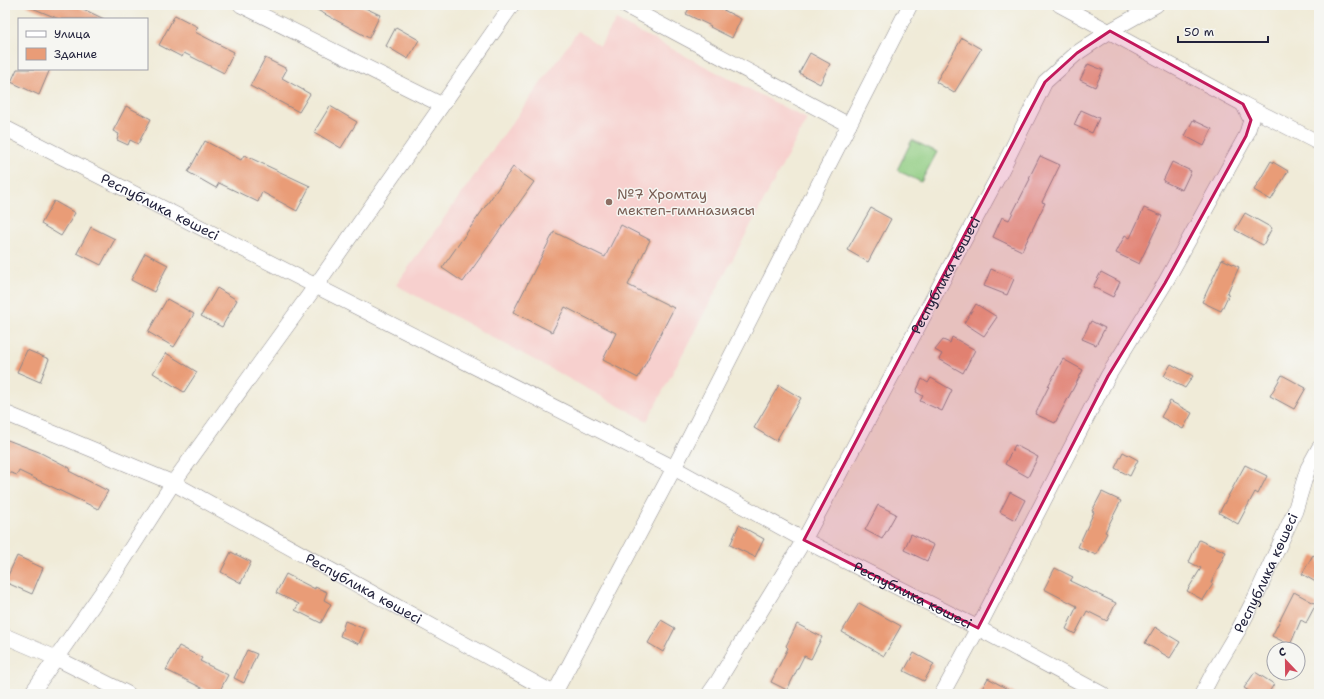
<svg xmlns="http://www.w3.org/2000/svg" width="1324" height="699" viewBox="0 0 1324 699" font-family="'Shantell Sans',sans-serif">
<rect width="100%" height="100%" fill="#f6f6f2"/>
<filter id="ink" filterUnits="userSpaceOnUse"><feTurbulence type="fractalNoise" baseFrequency=".025" numOctaves="2"/><feDisplacementMap in="SourceGraphic" scale="8" xChannelSelector="R" yChannelSelector="G"/><feConvolveMatrix kernelMatrix="1 2 1 2 8 2 1 2 1" color-interpolation-filters="sRGB"/></filter>
<filter id="wash" filterUnits="userSpaceOnUse"><feTurbulence type="fractalNoise" baseFrequency=".012" numOctaves="4" result="noise"/><feDisplacementMap in="SourceGraphic" scale="16" xChannelSelector="R" yChannelSelector="G"/><feGaussianBlur stdDeviation="0.9" result="paint"/><feColorMatrix in="noise" values="0 0 0 0 0 0 0 0 0 0 0 0 0 0 0 0 0 1.4 0 .05"/><feComposite in="paint" operator="in"/></filter>
<g filter="url(#wash)">
<rect width="100%" height="100%" fill="#f0ebd8"/>
<!-- built -->
<polygon fill="#f7d0ce" points="616,20 807,119 647,421 396,285 578,31 600,46"/>
<!-- green -->
<polygon fill="#8fcc81" stroke="#58775e" points="912,140 937,152 921,182 897,170"/>
<g id="blocks">
<!-- building -->
<g fill="#e99c77">
<polygon points="25,5 75,5 104,19 59,19"/>
<polygon points="308,5 359,5 380,15 369,38"/>
<polygon points="691,5 714,5 741,19 732,38 710,27 711,26 686,14"/>
<polygon points="175,15 198,27 195,32 234,52 224,73 184,53 182,57 159,45"/>
<polygon points="396,27 419,40 408,59 386,46"/>
<polygon points="962,38 981,49 954,93 936,82"/>
<polygon points="810,53 830,64 820,84 799,73"/>
<polygon points="265,58 287,69 282,78 310,94 299,112 250,86"/>
<polygon points="1088,64 1103,70 1095,87 1080,80"/>
<polygon points="17,69 50,69 39,95 11,82"/>
<polygon points="126,106 151,119 138,144 130,140 128,145 117,140 119,134 113,131"/>
<polygon points="330,106 357,122 341,148 314,132"/>
<polygon points="1081,110 1099,118 1092,133 1074,125"/>
<polygon points="1193,120 1212,129 1204,146 1185,136"/>
<polygon points="205,141 241,160 244,155 310,186 297,211 262,192 258,202 219,183 216,188 188,172"/>
<polygon points="1040,156 1060,165 1042,202 1045,203 1022,251 993,237 1002,217 1009,220 1030,179 1029,178"/>
<polygon points="1271,161 1288,171 1271,200 1254,190"/>
<polygon points="1172,162 1191,171 1182,190 1163,181"/>
<polygon points="513,167 534,182 463,282 442,268"/>
<polygon points="54,201 75,213 61,236 41,224"/>
<polygon points="871,208 891,219 868,262 847,250"/>
<polygon points="1144,208 1162,216 1139,264 1116,253 1125,235 1130,238"/>
<polygon points="1245,213 1272,228 1263,245 1235,230"/>
<polygon points="621,225 650,240 628,285 674,308 638,378 603,360 616,333 565,307 552,332 513,312 554,232 605,257"/>
<polygon points="91,227 115,239 101,265 77,253"/>
<polygon points="145,253 168,265 154,292 131,280"/>
<polygon points="1222,259 1239,267 1227,294 1229,294 1221,311 1202,302"/>
<polygon points="991,269 1014,279 1007,295 984,286"/>
<polygon points="1101,272 1120,282 1113,297 1093,287"/>
<polygon points="217,288 237,300 222,327 201,316"/>
<polygon points="167,299 194,314 174,347 148,332"/>
<polygon points="976,304 997,317 984,336 964,323"/>
<polygon points="1091,321 1105,328 1096,345 1082,339"/>
<polygon points="952,337 975,350 963,373 939,359 942,354 935,350 943,340 950,343"/>
<polygon points="27,350 49,359 40,382 17,372"/>
<polygon points="166,353 197,372 184,392 153,373"/>
<polygon points="1063,359 1083,370 1055,423 1035,414 1049,386 1048,386"/>
<polygon points="1171,364 1193,376 1185,388 1164,376"/>
<polygon points="1282,375 1306,388 1294,409 1270,396"/>
<polygon points="931,378 952,390 942,411 920,401 923,396 916,392 922,379 928,383"/>
<polygon points="779,385 801,398 776,441 754,428"/>
<polygon points="1170,401 1192,413 1183,429 1161,417"/>
<polygon points="5,439 39,452 70,468 69,471 108,491 98,509 19,471 17,475 5,471"/>
<polygon points="1015,445 1038,457 1028,477 1005,464"/>
<polygon points="1123,452 1138,460 1130,476 1115,468"/>
<polygon points="1245,465 1267,476 1258,494 1255,492 1238,524 1219,513"/>
<polygon points="1010,492 1025,500 1015,520 1000,512"/>
<polygon points="1102,492 1121,501 1105,532 1107,533 1096,555 1078,547 1094,512 1092,511"/>
<polygon points="878,505 896,514 882,539 865,530"/>
<polygon points="739,525 764,539 755,557 730,545"/>
<polygon points="911,534 934,545 927,561 904,550"/>
<polygon points="1199,540 1226,552 1211,583 1213,584 1203,600 1187,591 1201,568 1189,562"/>
<polygon points="231,552 251,562 241,583 221,572"/>
<polygon points="1313,555 1319,559 1319,584 1302,574"/>
<polygon points="17,556 43,568 32,594 5,582"/>
<polygon points="1055,568 1073,577 1070,581 1116,603 1107,621 1087,611 1075,634 1066,629 1077,606 1044,589"/>
<polygon points="286,574 315,589 315,587 327,592 324,600 331,604 321,623 295,610 299,604 276,593"/>
<polygon points="1294,592 1316,604 1306,623 1301,620 1290,645 1272,636"/>
<polygon points="859,603 901,626 884,656 842,632"/>
<polygon points="661,620 675,628 663,652 648,643"/>
<polygon points="345,621 365,629 359,644 340,636"/>
<polygon points="797,624 822,637 811,659 804,656 787,690 771,682 788,648 786,646"/>
<polygon points="1155,627 1180,642 1170,658 1145,643"/>
<polygon points="179,646 202,658 200,661 228,675 218,694 214,694 166,670"/>
<polygon points="247,650 257,654 244,683 234,678"/>
<polygon points="914,653 934,664 924,681 904,671"/>
<polygon points="1255,672 1274,684 1268,694 1254,694 1244,688"/>
<polygon points="988,678 1016,694 979,694"/>
</g>
</g>
</g>
<g filter="url(#ink)">
<use href="#blocks" fill-opacity="0" stroke="#89868a" stroke-width="1"/>
<g fill="none" stroke-linecap="round" stroke-linejoin="round">
<!-- minor casing -->
<g stroke="#89868a" stroke-width="16">
<g id="minor">
<polyline points="241,5 442,105"/>
<polyline points="624,5 849,125"/>
<polyline points="1243,104 1319,143"/>
<path id="s1" d="M5,128L674,468L804,540L978,628L1102,694"/>
<path id="s2" d="M5,413L173,483L555,694"/>
<polyline points="5,636 56,658 128,694"/>
<polyline points="31,694 114,575 173,483 315,287 512,5"/>
<polyline points="554,694 674,468 910,5"/>
<path id="s3" d="M709,694L718,681L804,540L1000,173L1045,82L1077,53L1110,31L1156,5"/>
<polyline points="942,694 978,628 1108,376 1165,283 1246,136 1251,120 1243,104 1060,5"/>
<path id="s4" d="M1202,694L1213,673L1239,629L1256,596L1295,511L1308,468L1319,448"/>
</g>
</g>
<!-- minor -->
<use href="#minor" stroke="#fff" stroke-width="15"/>
</g>
</g>
<!-- marked area -->
<path fill="#c2185b" fill-opacity="0.2" stroke="#c2185b" stroke-width="3" stroke-linejoin="round" d="M1110,31L1243,104L1251,120L1246,136L1165,283L1108,376L978,628L804,540L1045,82L1077,53Z"/>
<!-- markers -->
<circle fill="#8d6e63" stroke="#f6f6f2" stroke-width="1.5" cx="609" cy="202" r="4"/>
<g text-anchor="middle" stroke-width="3" stroke-linejoin="round" paint-order="stroke">
<!-- education labels -->
<g font-size="14" fill="#785e54" stroke="#f6f6f2" text-anchor="start">
<text x="617" y="199">№7 Хромтау<tspan x="617" dy="16">мектеп-гимназиясы</tspan></text>
</g>
<!-- street labels -->
<g font-size="14" fill="#22223b" stroke="#f6f6f2">
<text dy="5" stroke="none"><textPath href="#s1" startOffset="174">Республика көшесі</textPath></text>
<text dy="5" stroke="none"><textPath href="#s3" startOffset="481">Республика көшесі</textPath></text>
<text dy="5" stroke="none"><textPath href="#s4" startOffset="137">Республика көшесі</textPath></text>
<text dy="5" stroke="none"><textPath href="#s2" startOffset="400">Республика көшесі</textPath></text>
<text dy="5" stroke="none"><textPath href="#s1" startOffset="1021">Республика көшесі</textPath></text>
</g>
</g>
<!-- margin -->
<rect width="1324" height="699" fill="none" stroke="#f6f6f2" stroke-width="20"/>
<!-- legend -->
<rect x="18" y="18" width="130" height="52" fill="#f6f6f2" stroke="#a1a1a9"/>
<rect x="26" y="31" width="20" height="6" fill="#ffffff" stroke="#a1a1a9"/>
<text x="54" y="38" font-size="12" fill="#22223b">Улица</text>
<rect x="26" y="48" width="20" height="12" fill="#e99c77" stroke="#a1a1a9"/>
<text x="54" y="58" font-size="12" fill="#22223b">Здание</text>
<!-- north arrow -->
<g transform="translate(1286 661) rotate(338)"><circle r="19" fill="#f6f6f2" stroke="#a1a1a9"/>
<path d="M0-3L7 15L0 10L-7 15Z" fill="#d1495b"/>
<text y="-6" font-size="11" font-weight="bold" text-anchor="middle" fill="#22223b">С</text>
</g>
<!-- scale -->
<path d="M1178 36v6h90v-6" fill="none" stroke="#22223b" stroke-width="2"/>
<text x="1184" y="36" font-size="12" fill="#22223b" stroke="#f6f6f2" stroke-width="3" paint-order="stroke">50 m</text>
</svg>
